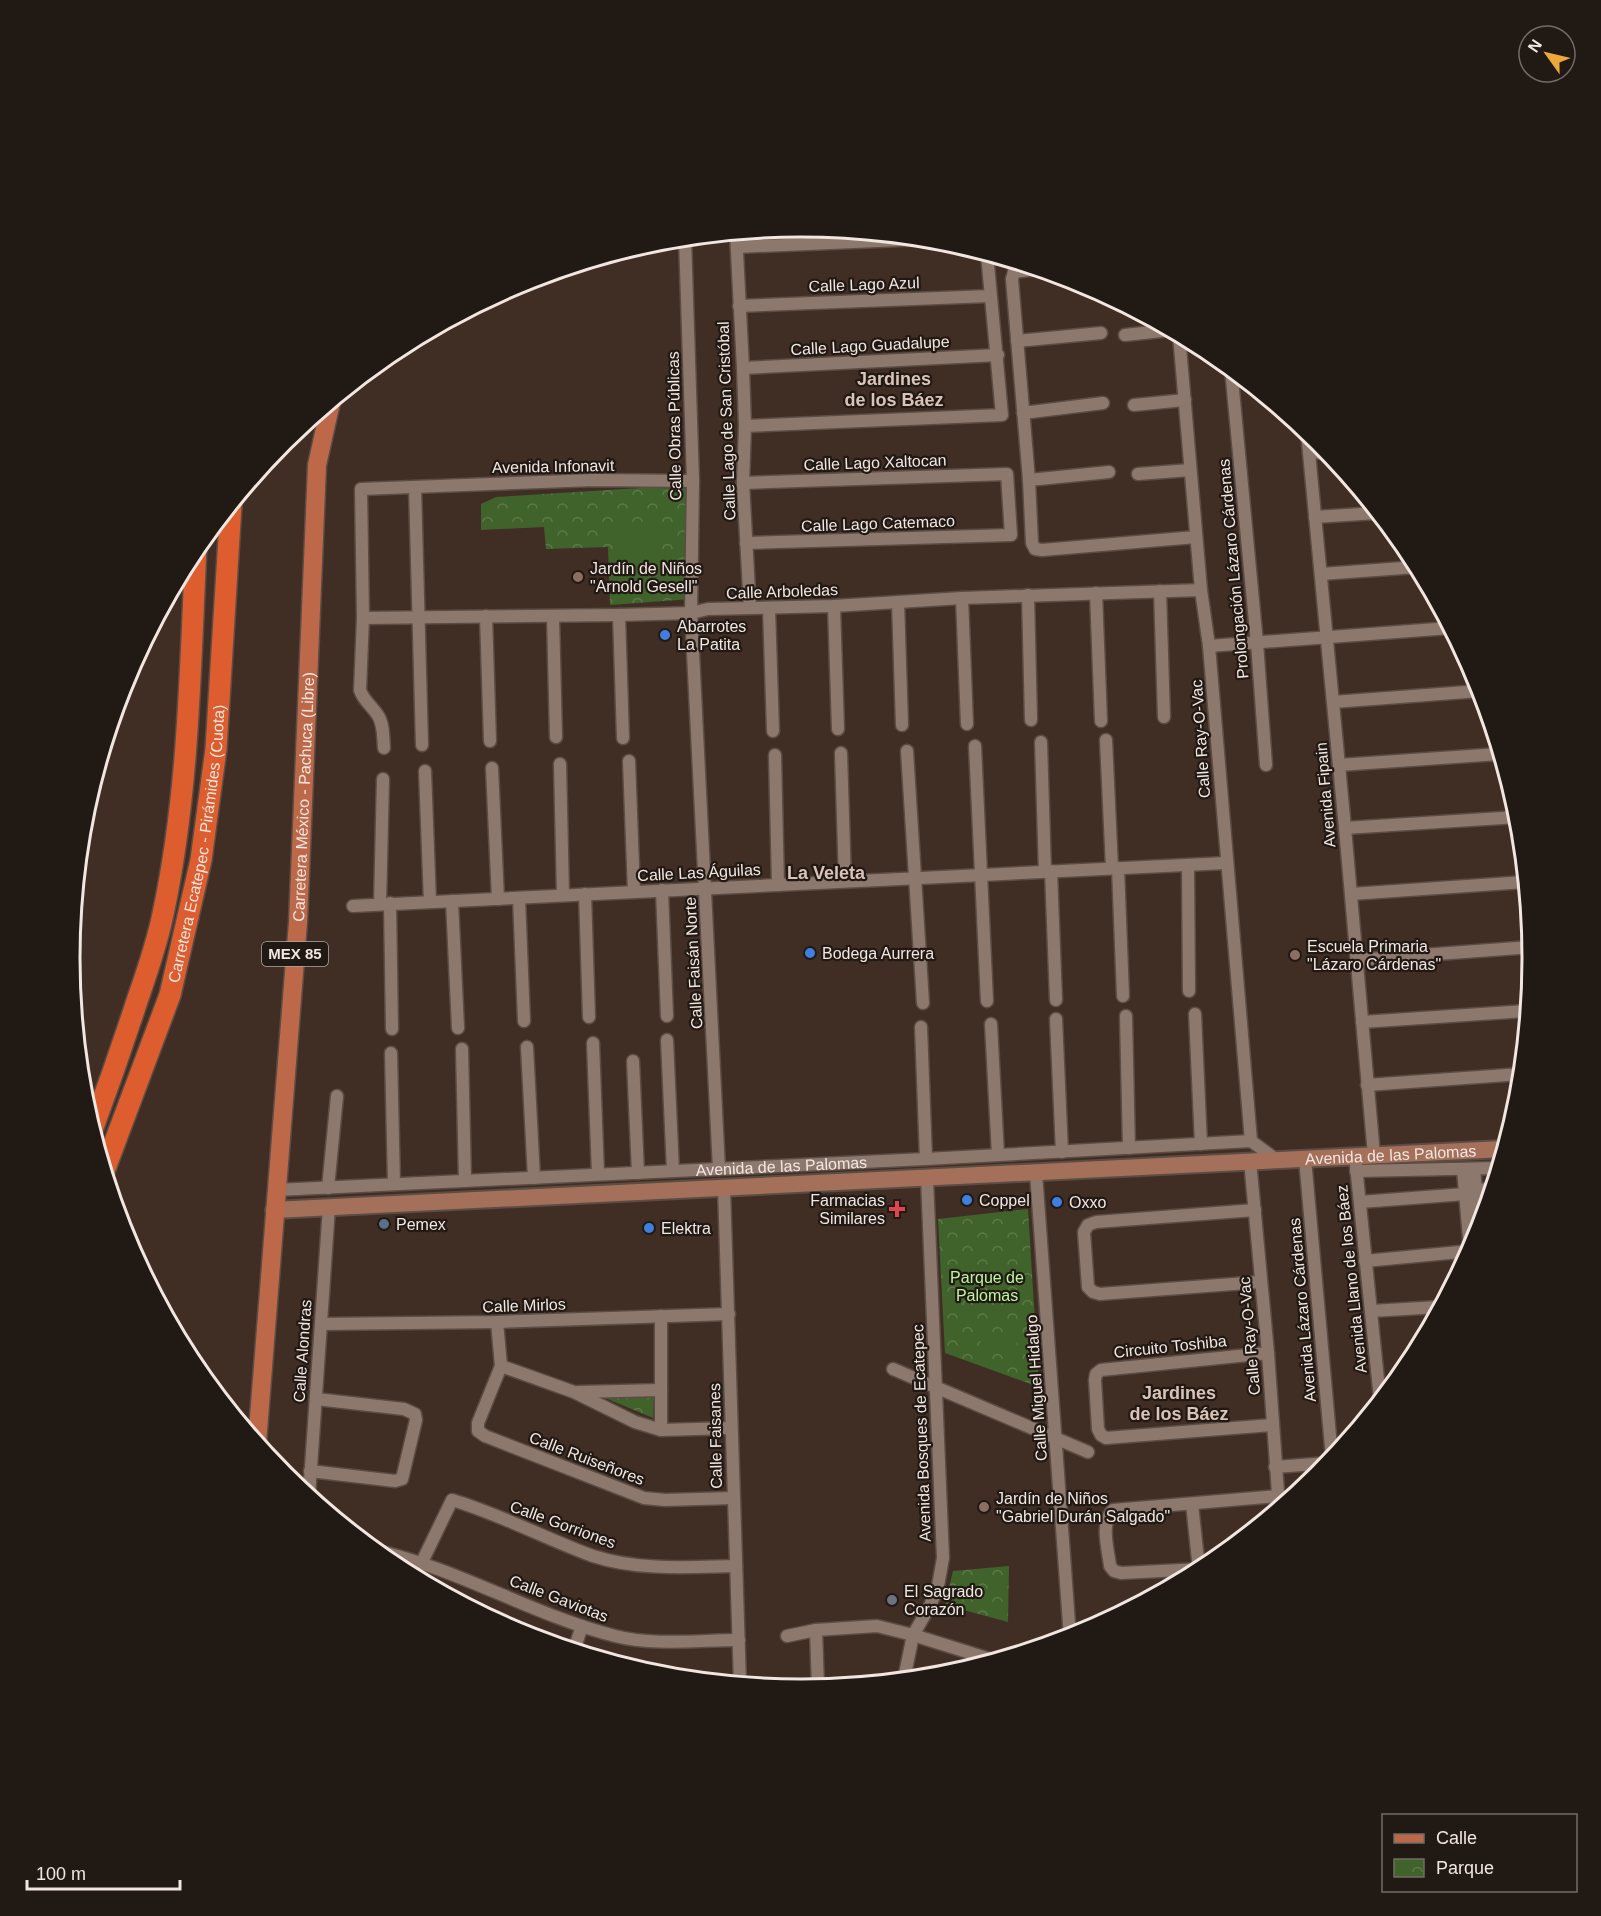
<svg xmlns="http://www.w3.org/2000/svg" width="1601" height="1916" viewBox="0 0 1601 1916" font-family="Arial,sans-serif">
<defs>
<pattern id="park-crowns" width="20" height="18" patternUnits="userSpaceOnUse" patternTransform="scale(1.5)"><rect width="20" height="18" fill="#40632b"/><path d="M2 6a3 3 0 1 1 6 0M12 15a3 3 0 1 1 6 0" fill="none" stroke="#5c7949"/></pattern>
</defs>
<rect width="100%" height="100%" fill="#402e25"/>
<!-- park -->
<g fill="url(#park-crowns)">
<polygon points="688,485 691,599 610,605 608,547 546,549 544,527 481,530 481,504 496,497"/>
<polygon points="1028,1209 1039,1387 945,1353 938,1219"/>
<polygon points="654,1395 653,1418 603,1397"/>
<polygon points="1009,1566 1008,1622 945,1605 953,1571"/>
</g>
<!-- pitch -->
<g fill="#40632b">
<polygon points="659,523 660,591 615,592 614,524"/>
<polygon points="1016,1332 1017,1351 981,1354 980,1335"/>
</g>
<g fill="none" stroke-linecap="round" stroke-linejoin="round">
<!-- street casing -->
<g stroke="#5b4c44" stroke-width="15">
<g id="street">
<polyline points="736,233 743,368 745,426 743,483 750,608"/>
<polyline points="685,238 693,481 691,613 719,1169"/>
<polyline points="737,247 923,239"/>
<polyline points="1038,269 1014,272 1012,279 1029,480 1032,543 1035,549 1042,550 1196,537"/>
<polyline points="739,306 990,296"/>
<polyline points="1125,335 1171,330"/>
<polyline points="1179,335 1201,590 1209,646 1251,1141"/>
<polyline points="1017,341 1101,333"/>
<polyline points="743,368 998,355"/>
<polyline points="1231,369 1257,643 1266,765"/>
<polyline points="1134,405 1185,400"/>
<polyline points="1023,413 1103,403"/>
<polyline points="745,426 1002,415 987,254"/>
<polyline points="1307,432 1345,828 1374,1155"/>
<polyline points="1309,453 1327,452"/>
<polyline points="1138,474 1190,470"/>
<polyline points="1029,480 1109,472"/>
<polyline points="743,483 1007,474 1011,535 746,543"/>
<polyline points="415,487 422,745"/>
<polyline points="1315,517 1377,513"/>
<polyline points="1321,574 1417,567"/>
<polyline points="1160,591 1164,717"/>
<polyline points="1096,593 1101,721"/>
<polyline points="1028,595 1031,720"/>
<polyline points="962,598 967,724"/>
<polyline points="898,602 902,725"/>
<polyline points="834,606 838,729"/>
<polyline points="769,608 773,731"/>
<polyline points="619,615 623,738"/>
<polyline points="486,616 490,741"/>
<polyline points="553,617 556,737"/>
<polyline points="363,618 619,615 691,613 708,609 834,606 962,598 1201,590"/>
<polyline points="1209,646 1450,628"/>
<polyline points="1333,702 1480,691"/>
<polyline points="1106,740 1112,868"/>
<polyline points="1041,742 1045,872"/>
<polyline points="975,746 987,1001"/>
<path d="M384,748C383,737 384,723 377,714C371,705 363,700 360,690L363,618L361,489L594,480L693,481"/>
<polyline points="907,751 923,1003"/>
<polyline points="841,753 845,881"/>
<polyline points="775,755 778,885"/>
<polyline points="629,761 634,892"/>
<polyline points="560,764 563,895"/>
<polyline points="1339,765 1499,754"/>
<polyline points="492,768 498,899"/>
<polyline points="425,771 430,902"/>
<polyline points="1345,828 1518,817"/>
<polyline points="1188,865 1189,991"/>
<polyline points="1118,868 1123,996"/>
<polyline points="1051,871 1056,1000"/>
<polyline points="662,890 667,1016"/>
<polyline points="585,894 589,1017"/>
<polyline points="1351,894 1525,882"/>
<polyline points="519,898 524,1021"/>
<polyline points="452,901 458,1028"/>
<polyline points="390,903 392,1029"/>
<polyline points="380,904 383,779"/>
<polyline points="353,906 1226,863"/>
<polyline points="1356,960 1531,947"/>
<polyline points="1195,1014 1201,1144"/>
<polyline points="1126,1016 1129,1148"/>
<polyline points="1056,1019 1062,1152"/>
<polyline points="1362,1022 1527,1011"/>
<polyline points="991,1024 998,1155"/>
<polyline points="921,1027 926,1159"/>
<polyline points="667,1040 673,1171"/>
<polyline points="593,1043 598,1174"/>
<polyline points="527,1047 534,1178"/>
<polyline points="462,1049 465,1181"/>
<polyline points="391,1053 394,1184"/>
<polyline points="633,1061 638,1173"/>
<polyline points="1367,1085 1521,1074"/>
<polyline points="1355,1156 1380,1399"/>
<polyline points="1305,1159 1332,1458"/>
<polyline points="1250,1161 1268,1353 1279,1507"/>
<polyline points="1474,1169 1478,1211 1479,1214 1483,1214"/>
<polyline points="1463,1170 1470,1250"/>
<polyline points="1356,1171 1498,1168"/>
<polyline points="1036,1173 1070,1637"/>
<polyline points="328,1188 337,1096"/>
<polyline points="724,1188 740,1684"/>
<path id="s1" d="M276,1190L926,1159L1251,1141L1278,1161"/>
<polyline points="1360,1202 1465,1194 1476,1190 1491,1189"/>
<polyline points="1255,1210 1096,1222 1088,1225 1084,1232 1088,1287 1093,1292 1100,1294 1260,1282"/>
<polyline points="1365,1261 1470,1251"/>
<polyline points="1371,1311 1439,1307"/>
<polyline points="497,1322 501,1366 478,1423 478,1431 485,1436 644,1498 665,1500 733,1498"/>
<polyline points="321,1324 497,1322 729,1314"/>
<polyline points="1268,1353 1101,1370 1096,1374 1095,1380 1098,1429 1101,1435 1106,1438 1273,1425"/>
<polyline points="501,1366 574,1392 635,1422 661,1430 731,1428"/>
<polyline points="893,1369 1088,1452"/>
<polyline points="578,1392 661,1390"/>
<polyline points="661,1430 661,1316"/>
<polyline points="1275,1467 1328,1463"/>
<polyline points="310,1471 395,1481 402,1479 416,1420 415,1414 404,1409 316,1399"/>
<polyline points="309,1496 329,1207"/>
<polyline points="1192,1504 1199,1569"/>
<path d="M374,1550C458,1568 532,1615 615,1636C654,1646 699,1640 739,1640"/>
<path d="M422,1562L452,1500C500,1514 546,1539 593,1556C639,1571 689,1567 736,1566"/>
<path d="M1201,1569L1121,1573L1114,1571L1110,1566C1108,1549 1100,1523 1113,1510L1277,1496"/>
<polyline points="816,1630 818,1688"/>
<polyline points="787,1636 816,1630 877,1626 913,1635 993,1660"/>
<polyline points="574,1650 582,1626"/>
<polyline points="904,1679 913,1635 930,1606 938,1586 943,1558 927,1178"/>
</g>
</g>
<!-- secondary casing -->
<g stroke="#5b4c44" stroke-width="20">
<g id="secondary">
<path id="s2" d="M274,1210L1503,1149"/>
</g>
</g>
<!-- primary casing -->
<g stroke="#5b4c44" stroke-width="21">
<g id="primary">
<path id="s3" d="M257,1443L298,922L317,465L331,402"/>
</g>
</g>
<!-- highway casing -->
<g stroke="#5b4c44" stroke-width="24">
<g id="highway">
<path d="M92,1130C108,1087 123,1044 137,1001C147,972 157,944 163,914C189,793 190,670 196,547"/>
<path id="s4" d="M104,1171L170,995L201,860L216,749L231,505"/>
</g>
</g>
<!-- street -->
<use href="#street" stroke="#8d786d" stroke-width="12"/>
<!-- secondary -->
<use href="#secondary" stroke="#a5705a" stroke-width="16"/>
<!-- primary -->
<use href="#primary" stroke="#bd6848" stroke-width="18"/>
<!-- highway -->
<use href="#highway" stroke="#dd5d2f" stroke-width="21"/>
</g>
<!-- markers -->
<g fill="#8d6e63" stroke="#211914" stroke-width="2">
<circle cx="578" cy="577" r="6"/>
<circle cx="1295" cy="955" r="6"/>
<circle cx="984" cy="1507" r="6"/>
</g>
<g fill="#3f7fe0" stroke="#211914" stroke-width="2">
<circle cx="665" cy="635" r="6"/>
<circle cx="810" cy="953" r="6"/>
<circle cx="967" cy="1200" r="6"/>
<circle cx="1057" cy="1202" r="6"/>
<circle cx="649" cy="1228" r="6"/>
</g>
<path fill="#e0444e" stroke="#211914" stroke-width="2" d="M894 1200h6v6h6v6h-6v6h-6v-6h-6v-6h6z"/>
<circle fill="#5c6f8a" stroke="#211914" stroke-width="2" cx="384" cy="1224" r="6"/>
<circle fill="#6b7280" stroke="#211914" stroke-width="2" cx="892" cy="1600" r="6"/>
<g text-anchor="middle" stroke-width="4.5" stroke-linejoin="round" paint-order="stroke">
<!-- shield labels -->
<rect fill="#211914" stroke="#b3a8a3" stroke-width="1.5" x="262" y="942" width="66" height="24" rx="4.5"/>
<g font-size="15" font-weight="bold" fill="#f2e6e0">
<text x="295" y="959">MEX 85</text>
</g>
<!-- street labels -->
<g font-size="16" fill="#f2e6e0" stroke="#211914">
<text transform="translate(864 284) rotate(-2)" y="6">Calle Lago Azul</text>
<text transform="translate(870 345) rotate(-3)" y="6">Calle Lago Guadalupe</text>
<text transform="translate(726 421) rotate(-92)" y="6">Calle Lago de San Cristóbal</text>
<text transform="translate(674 426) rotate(-91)" y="6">Calle Obras Públicas</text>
<text transform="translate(875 462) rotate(-2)" y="6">Calle Lago Xaltocan</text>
<text transform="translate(553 466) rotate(-1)" y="6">Avenida Infonavit</text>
<text transform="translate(878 523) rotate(-2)" y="6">Calle Lago Catemaco</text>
<text transform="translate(1233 569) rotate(-95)" y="6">Prolongación Lázaro Cárdenas</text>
<text transform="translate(782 591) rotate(-2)" y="6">Calle Arboledas</text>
<text transform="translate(1200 739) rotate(-94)" y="6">Calle Ray-O-Vac</text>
<text transform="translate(1325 795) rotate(-95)" y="6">Avenida Fipain</text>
<text dy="6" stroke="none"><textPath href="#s3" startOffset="648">Carretera México - Pachuca (Libre)</textPath></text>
<text dy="6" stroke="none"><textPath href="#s4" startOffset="342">Carretera Ecatepec - Pirámides (Cuota)</textPath></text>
<text transform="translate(699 872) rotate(-3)" y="6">Calle Las Águilas</text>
<text transform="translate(693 963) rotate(-93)" y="6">Calle Faisán Norte</text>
<text dy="6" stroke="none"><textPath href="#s2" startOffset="1118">Avenida de las Palomas</textPath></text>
<text dy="6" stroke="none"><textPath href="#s1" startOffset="506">Avenida de las Palomas</textPath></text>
<text transform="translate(1351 1279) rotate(-96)" y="6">Avenida Llano de los Báez</text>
<text transform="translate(524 1305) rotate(-2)" y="6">Calle Mirlos</text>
<text transform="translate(1302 1310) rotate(-95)" y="6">Avenida Lázaro Cárdenas</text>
<text transform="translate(1249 1336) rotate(-95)" y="6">Calle Ray-O-Vac</text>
<text transform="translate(1170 1346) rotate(-6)" y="6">Circuito Toshiba</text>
<text transform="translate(302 1351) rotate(-86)" y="6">Calle Alondras</text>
<text transform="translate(1036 1388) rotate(-94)" y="6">Calle Miguel Hidalgo</text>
<text transform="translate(921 1433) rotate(-92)" y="6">Avenida Bosques de Ecatepec</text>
<text transform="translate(715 1436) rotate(-91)" y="6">Calle Faisanes</text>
<text transform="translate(587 1458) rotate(21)" y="6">Calle Ruiseñores</text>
<text transform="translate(563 1524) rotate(20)" y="6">Calle Gorriones</text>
<text transform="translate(559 1598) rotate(21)" y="6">Calle Gaviotas</text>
</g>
<!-- poi labels -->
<g font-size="16" fill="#f2e6e0" stroke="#211914" text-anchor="start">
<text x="590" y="574">Jardín de Niños<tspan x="590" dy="18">"Arnold Gesell"</tspan></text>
<text x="677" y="632">Abarrotes<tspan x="677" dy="18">La Patita</tspan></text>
<text x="1307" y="952">Escuela Primaria<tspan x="1307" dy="18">"Lázaro Cárdenas"</tspan></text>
<text x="822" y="959">Bodega Aurrera</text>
<text x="885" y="1206" text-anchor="end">Farmacias<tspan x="885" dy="18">Similares</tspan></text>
<text x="979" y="1206">Coppel</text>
<text x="1069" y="1208">Oxxo</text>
<text x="396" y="1230">Pemex</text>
<text x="661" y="1234">Elektra</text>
<text x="996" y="1504">Jardín de Niños<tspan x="996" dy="18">"Gabriel Durán Salgado"</tspan></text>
<text x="904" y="1597">El Sagrado<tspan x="904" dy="18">Corazón</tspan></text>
</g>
<!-- park labels -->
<g font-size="16" fill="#bdf69e" stroke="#211914">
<text x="987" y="1283">Parque de<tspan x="987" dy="18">Palomas</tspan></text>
</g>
<!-- neighbourhood labels -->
<g font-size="18" font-weight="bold" fill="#dac3b8" stroke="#211914">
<text x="894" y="385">Jardines<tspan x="894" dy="21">de los Báez</tspan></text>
<text x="826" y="879">La Veleta</text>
<text x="1179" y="1399">Jardines<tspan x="1179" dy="21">de los Báez</tspan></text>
</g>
</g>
<!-- crop -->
<path d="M0 0H1601V1916H0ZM80 958a721 721 0 1 1 1442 0a721 721 0 1 1-1442 0Z" fill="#211914" fill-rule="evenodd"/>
<path fill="none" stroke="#f2e6e0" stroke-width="3" d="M80 958a721 721 0 1 1 1442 0a721 721 0 1 1-1442 0Z"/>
<!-- legend -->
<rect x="1382" y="1814" width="195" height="78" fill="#211914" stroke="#756b66" stroke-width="1.5"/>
<rect x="1394" y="1834" width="30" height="9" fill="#bd6848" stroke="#756b66" stroke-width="1.5"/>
<text x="1436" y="1844" font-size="18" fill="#f2e6e0">Calle</text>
<rect x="1394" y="1859" width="30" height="18" fill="url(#park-crowns)" stroke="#756b66" stroke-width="1.5"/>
<text x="1436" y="1874" font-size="18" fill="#f2e6e0">Parque</text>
<!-- north arrow -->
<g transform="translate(1547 54) rotate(304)"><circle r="28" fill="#211914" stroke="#756b66" stroke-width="1.5"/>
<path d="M0-4.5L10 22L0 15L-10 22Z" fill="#eda83c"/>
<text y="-9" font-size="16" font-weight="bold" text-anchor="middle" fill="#f2e6e0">N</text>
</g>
<!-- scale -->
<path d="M27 1880v9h153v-9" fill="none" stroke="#f2e6e0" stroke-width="3"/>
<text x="36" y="1880" font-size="18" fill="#f2e6e0" stroke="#211914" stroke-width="4.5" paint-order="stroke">100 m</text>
</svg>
